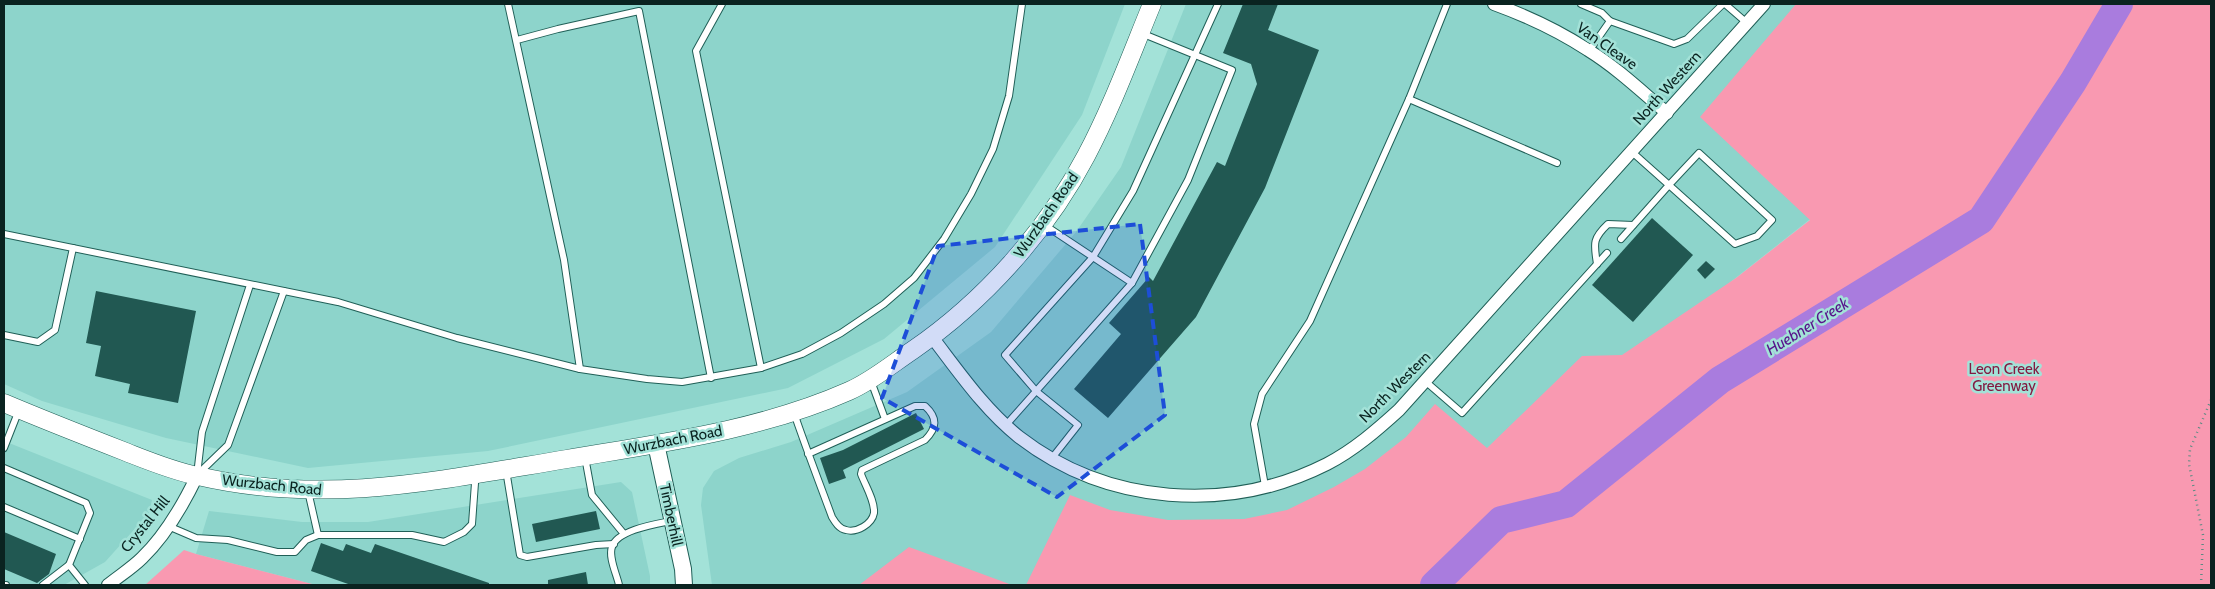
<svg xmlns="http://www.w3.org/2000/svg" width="2215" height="589" viewBox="0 0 2215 589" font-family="Cabin,sans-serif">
<rect width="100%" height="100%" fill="#a3e2d8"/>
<!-- built -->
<g fill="#8dd4cb">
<polygon points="4,4 1125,4 1082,115 995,247 884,339 788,388 488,451 308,468 166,438 42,401 4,384"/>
<polygon points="1186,4 2048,4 1997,126 1809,220 1357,577 1353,585 712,585 701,505 703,488 714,471 739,458 791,442 907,392 991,332 1076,232 1121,167"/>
<polygon points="4,441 152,500 149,513 105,562 64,585 4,585"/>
<polygon points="621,482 632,492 650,576 650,585 316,585 196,554 209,511 302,522 368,522"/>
</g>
<!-- green -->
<g fill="#f999b1">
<polygon points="1796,4 2211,4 2211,585 1026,585 1070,495 1110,510 1168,520 1244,519 1287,510 1334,487 1365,469 1406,437 1435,404 1487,448 1582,356 1622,355 1736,278 1810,220 1700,117"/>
<polygon points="909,547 1012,585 859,585"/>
<polygon points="184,550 196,554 316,585 145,585"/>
</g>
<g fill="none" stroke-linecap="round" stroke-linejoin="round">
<!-- river -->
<polyline stroke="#a97cde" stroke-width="28" points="1434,585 1501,520 1566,504 1720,380 1981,220 2073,82 2119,4"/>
</g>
<!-- building -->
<g fill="#215852">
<polygon points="1243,4 1278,4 1268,30 1319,50 1265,188 1196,317 1108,418 1074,389 1121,334 1109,323 1149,277 1153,281 1217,162 1225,166 1257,84 1251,64 1223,53"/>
<polygon points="1652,218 1693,255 1633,322 1592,285"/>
<polygon points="1706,261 1715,269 1705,279 1697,270"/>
<polygon points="96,291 196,311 178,403 128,393 130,384 95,376 101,346 86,343"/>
<polygon points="916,413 924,429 843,470 846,478 829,484 820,458 843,450"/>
<polygon points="596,511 600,529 536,542 532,524"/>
<polygon points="4,532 56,554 49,574 37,583 4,569"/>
<polygon points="321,543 343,551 346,544 371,553 375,544 489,583 489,585 351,585 311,571"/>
<polygon points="586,572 588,585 548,585 548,580"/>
</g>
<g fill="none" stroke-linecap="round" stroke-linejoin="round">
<!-- service casing -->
<g stroke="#205f57" stroke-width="8">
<g id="service">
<polyline points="508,4 564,260 580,369"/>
<polyline points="722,4 696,51 761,368"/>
<polyline points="1581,4 1602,13 1610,21"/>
<polyline points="1725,4 1747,23"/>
<polyline points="517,40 558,29 639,11 711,378"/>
<polyline points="1589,51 1610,21 1674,44 1687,39 1723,4"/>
<polyline points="1409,99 1557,163"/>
<polyline points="1043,224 1132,283"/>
<polyline points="4,234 338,302 457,338 580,369 647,379 682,382 761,368 802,354 841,333 884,304 914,278 944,239 971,194 993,149 1009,96 1022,4"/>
<polyline points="1621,239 1669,185 1735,244 1757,236 1772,220 1699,153 1669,185 1632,152"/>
<path d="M1597,264C1594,244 1592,239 1608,224L1633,225"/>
<polyline points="4,335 38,342 55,330 73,248"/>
<polyline points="871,381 885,419"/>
<polyline points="1425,381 1462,413 1607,253"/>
<path d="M794,413C806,448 819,482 832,517C835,522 839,529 846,530C857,533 872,524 874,513C875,501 865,485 861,474L862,470L925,440C937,428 938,418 925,406H915L808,454"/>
<polyline points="1006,425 1132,283 1188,180 1232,70 1141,33"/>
<polyline points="4,448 19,410"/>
<polyline points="585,457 592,495 624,534"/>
<polyline points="1052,458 1078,425 1036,391 1005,355 1093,257 1133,191 1218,4"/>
<polyline points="4,468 86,503 90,513 69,565 85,585"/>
<polyline points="506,470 520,555 527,557 596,545 614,544"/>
<polyline points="199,473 228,445 284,291"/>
<polyline points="197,475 202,432 250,285"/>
<polyline points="1265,486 1254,424 1262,394 1310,321 1409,99 1447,4"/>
<polyline points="308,491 318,535 412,535 444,542 464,532 472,524 475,483"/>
<polyline points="4,507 80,539"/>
<polyline points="168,526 196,538 228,540 277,552 295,552 306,540 318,535"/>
<polyline points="4,585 6,585"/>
<polyline points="43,585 69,565"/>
<path d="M619,585C617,575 608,557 612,547C617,530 656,524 671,521"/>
</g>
</g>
<!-- minor casing -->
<g stroke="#205f57" stroke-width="14">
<g id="minor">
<path d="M1494,4C1527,16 1559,31 1588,50C1617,68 1641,91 1667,113"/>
<path d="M932,337C959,372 984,409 1019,437C1107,505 1228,514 1327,464C1354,450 1377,430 1399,410L1764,4"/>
<path d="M108,585C119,576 132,568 142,558C166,535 183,505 197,476"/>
</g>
</g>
<!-- tertiary casing -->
<g stroke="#205f57" stroke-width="18">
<polyline id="tertiary" points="656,444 683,569 684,585"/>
</g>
<!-- secondary casing -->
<g stroke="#205f57" stroke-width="19">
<path id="secondary" d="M4,403C44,420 85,436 126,452C149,461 173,471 198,476C327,506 440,480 567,459C662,443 761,430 849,391C872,381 892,364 913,350C984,301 1046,232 1086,156C1112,107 1131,55 1152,4"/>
</g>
<!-- path -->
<polyline stroke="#5d8b84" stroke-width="2.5" stroke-dasharray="1 4" stroke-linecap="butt" points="2201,585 2203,535 2189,464 2190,449 2211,400"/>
<!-- service -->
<use href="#service" stroke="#fff" stroke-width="6"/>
<!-- minor -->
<use href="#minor" stroke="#fff" stroke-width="12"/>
<!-- tertiary -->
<use href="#tertiary" stroke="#fff" stroke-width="16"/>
<!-- secondary -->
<use href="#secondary" stroke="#fff" stroke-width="18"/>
</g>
<!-- marked area -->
<path fill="#1d4ed8" fill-opacity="0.2" stroke="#1d4ed8" stroke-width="4" stroke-dasharray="10 6" stroke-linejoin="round" d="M1140,224L1165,415L1057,497L882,398L938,246Z"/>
<g text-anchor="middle" stroke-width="5" stroke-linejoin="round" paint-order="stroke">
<!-- street labels -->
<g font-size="15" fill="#0a2320" stroke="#a3e2d8">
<text transform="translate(1607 46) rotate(35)" y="5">Van Cleave</text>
<text transform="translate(1667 88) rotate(-48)" y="5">North Western</text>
<text transform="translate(1046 215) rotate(-55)" y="5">Wurzbach Road</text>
<text transform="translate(1395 387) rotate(-45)" y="5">North Western</text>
<text transform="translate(673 440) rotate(-11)" y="5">Wurzbach Road</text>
<text transform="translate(272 485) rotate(6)" y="5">Wurzbach Road</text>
<text transform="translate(671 515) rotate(78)" y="5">Timberhill</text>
<text transform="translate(145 524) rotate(-51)" y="5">Crystal Hill</text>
</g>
<!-- park labels -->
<g font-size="15" fill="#831a41" stroke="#a3e2d8">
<text x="2004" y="374">Leon Creek<tspan x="2004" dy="17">Greenway</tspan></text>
</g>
<!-- water labels -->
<g font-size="16" font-style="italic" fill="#58148b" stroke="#a3e2d8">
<text transform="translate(1807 326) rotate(-32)" y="6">Huebner Creek</text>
</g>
</g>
<!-- border -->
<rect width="2215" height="589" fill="none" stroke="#0a2320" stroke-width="10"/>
</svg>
